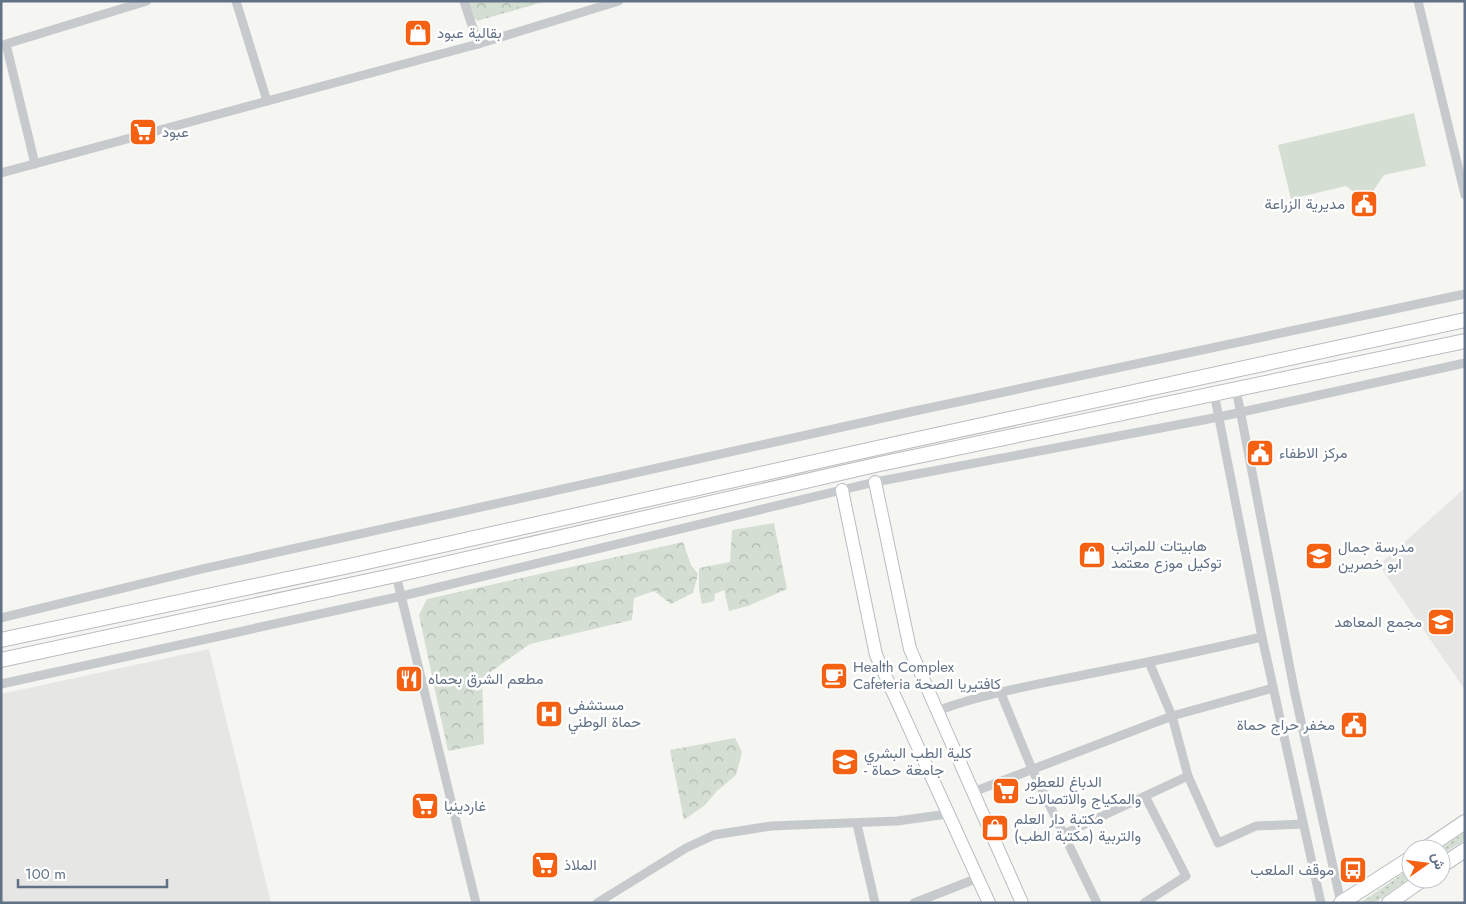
<svg xmlns="http://www.w3.org/2000/svg" width="1466" height="904" viewBox="0 0 1466 904" font-family="Jost,Vazirmatn,sans-serif">
<defs>
<pattern id="grass-dots" width="8" height="8" patternUnits="userSpaceOnUse" patternTransform="scale(1.25)"><rect width="8" height="8" fill="#d5ded2"/><path d="M2 2h.1M6 6h.1" fill="none" stroke="#b0b8b0" stroke-width="1.8" stroke-linecap="round"/></pattern>
<pattern id="forest-crowns" width="20" height="18" patternUnits="userSpaceOnUse" patternTransform="scale(1.25)"><rect width="20" height="18" fill="#d5ded2"/><path d="M2 6a3 3 0 1 1 6 0M12 15a3 3 0 1 1 6 0" fill="none" stroke="#b0b8b0"/></pattern>
</defs>
<rect width="100%" height="100%" fill="#f5f6f1"/>
<!-- built -->
<g fill="#e6e6e5">
<polygon points="1465,488 1465,690 1379,565"/>
<polygon points="209,649 271,903 1,903 1,694"/>
</g>
<!-- grass -->
<g fill="url(#grass-dots)">
<polygon points="471,1 547,1 477,21"/>
<polygon points="1465,832 1465,840 1441,855 1441,849 1440,849"/>
<polygon points="1411,868 1411,877 1375,903 1360,903"/>
</g>
<!-- forest -->
<g fill="url(#forest-crowns)">
<polygon points="463,1 540,1 468,21"/>
<polygon points="774,523 787,589 748,606 729,611 724,590 715,594 714,601 702,604 699,590 699,568 730,562 732,530"/>
<polygon points="683,542 691,565 698,574 693,593 671,604 654,591 634,598 632,620 530,644 482,678 484,744 448,751 419,615 427,599"/>
<polygon points="735,738 742,752 736,775 717,791 705,805 684,820 670,750"/>
</g>
<!-- green -->
<polygon fill="#d5ded2" points="1414,113 1426,166 1384,175 1371,194 1362,198 1346,186 1291,199 1278,145"/>
<g fill="none" stroke-linecap="round" stroke-linejoin="round">
<!-- secondary casing -->
<g stroke="#b8bcc2" stroke-width="14">
<g id="secondary">
<polyline points="875,482 910,649 1022,903"/>
<polyline points="842,490 876,655 989,903"/>
</g>
</g>
<!-- primary casing -->
<g stroke="#b9bcc0" stroke-width="16">
<g id="primary">
<polyline points="1,640 349,566 904,442 1465,320"/>
<polyline points="1,660 396,575 880,464 1465,341"/>
<polyline points="1425,849 1465,822"/>
<polyline points="1441,866 1465,850"/>
<polyline points="1341,903 1411,858"/>
<polyline points="1389,903 1423,879"/>
</g>
</g>
<!-- street -->
<g stroke="#c7cacd" stroke-width="9">
<polyline points="236,1 267,101"/>
<polyline points="464,1 478,44"/>
<polyline points="1418,1 1465,195"/>
<polyline points="35,164 6,44 147,1"/>
<polyline points="1,173 478,44 619,1"/>
<polyline points="1236,389 1295,694 1341,903"/>
<polyline points="1214,393 1262,637 1321,903"/>
<polyline points="396,575 476,903"/>
<polyline points="1,618 202,569 910,412 1465,294"/>
<polyline points="1149,662 1172,716 1188,776 1218,843 1256,826 1303,824"/>
<polyline points="1,684 402,596 875,482 1219,417 1465,363"/>
<polyline points="1000,691 1032,769 1097,903"/>
<path d="M937,711C988,692 1041,684 1093,673C1150,662 1206,650 1262,637"/>
<polyline points="973,792 1172,716 1273,688"/>
<polyline points="857,824 875,903"/>
<polyline points="1064,834 1188,776"/>
<polyline points="597,903 686,848 714,835 771,826 897,821 948,814"/>
<polyline points="914,903 978,878"/>
<polyline points="1144,903 1186,876 1145,796"/>
</g>
<!-- secondary -->
<use href="#secondary" stroke="#fff" stroke-width="12"/>
<!-- primary -->
<use href="#primary" stroke="#fff" stroke-width="14"/>
</g>
<!-- icons -->
<defs>
<g id="shop-square" transform="scale(1.4375)"><rect x="-9" y="-9" width="18" height="18" rx="4" fill="#f56112" stroke="#fff"/><path d="M-5-2.5h2.3a2.7 3.5 0 0 1 5.4 0H5L5.5 6h-11ZM-1.5-2.5h3a1.5 2.3 0 0 0-3 0Z" fill="#fff"/></g>
<g id="supermarket-square" transform="scale(1.4375)"><rect x="-9" y="-9" width="18" height="18" rx="4" fill="#f56112" stroke="#fff"/><path d="M-6-5.5h2.5l.6 2H6L4.5 2H-2.5L-4.4-4H-6ZM-1.5 3.2a1.3 1.3 0 1 0 .1 0ZM3 3.2a1.3 1.3 0 1 0 .1 0Z" fill="#fff"/></g>
<g id="civic-square" transform="scale(1.4375)"><rect x="-9" y="-9" width="18" height="18" rx="4" fill="#f56112" stroke="#fff"/><path d="M-.6-6.5H3V-4.5H.6V-3L4-1V1h2V6H-6V1h2V-1L-.6-3ZM-1.2 2.5V6h2.4V2.5Z" fill="#fff"/></g>
<g id="school-square" transform="scale(1.4375)"><rect x="-9" y="-9" width="18" height="18" rx="4" fill="#f56112" stroke="#fff"/><path d="M0-5L7-2L0 1L-7-2ZM-4 1L0 2.5L4 1V4Q0 6-4 4Z" fill="#fff"/></g>
<g id="cafe-square" transform="scale(1.4375)"><rect x="-9" y="-9" width="18" height="18" rx="4" fill="#f56112" stroke="#fff"/><path d="M-5.5-4.5H6V0H3Q3 3.5 0 3.5H-2.5Q-5.5 3.5-5.5 0ZM3-3.2v2h1.7v-2ZM-6 4.5H4V6H-6Z" fill="#fff"/></g>
<g id="restaurant-square" transform="scale(1.4375)"><rect x="-9" y="-9" width="18" height="18" rx="4" fill="#f56112" stroke="#fff"/><path d="M-5-6h1v4h1v-4h1v4h1v-4h1v5L-1.5 .5V6h-2V.5L-5-1ZM5-6V6H3V1.5H1.5Q1.5-4 5-6Z" fill="#fff"/></g>
<g id="hospital-square" transform="scale(1.4375)"><rect x="-9" y="-9" width="18" height="18" rx="4" fill="#f56112" stroke="#fff"/><path d="M-5-5h3v3.5h4V-5h3V5h-3V1.5h-4V5h-3Z" fill="#fff"/></g>
<g id="university-square" transform="scale(1.4375)"><rect x="-9" y="-9" width="18" height="18" rx="4" fill="#f56112" stroke="#fff"/><path d="M0-5L7-2L0 1L-7-2ZM-4 1L0 2.5L4 1V4Q0 6-4 4Z" fill="#fff"/></g>
<g id="bus-square" transform="scale(1.4375)"><rect x="-9" y="-9" width="18" height="18" rx="4" fill="#f56112" stroke="#fff"/><path d="M-5-6H5V4H4V6H2V4H-2V6H-4V4H-5ZM-3.5-4V0h7V-4ZM-3.5 1.2v1.5H-2V1.2ZM2 1.2v1.5H3.5V1.2Z" fill="#fff"/></g>
</defs>
<g fill-rule="evenodd">
<use href="#shop-square" x="418" y="33"/>
<use href="#supermarket-square" x="143" y="132"/>
<use href="#civic-square" x="1364" y="204"/>
<use href="#civic-square" x="1260" y="453"/>
<use href="#shop-square" x="1092" y="555"/>
<use href="#school-square" x="1319" y="556"/>
<use href="#school-square" x="1441" y="622"/>
<use href="#cafe-square" x="834" y="676"/>
<use href="#restaurant-square" x="409" y="679"/>
<use href="#hospital-square" x="549" y="714"/>
<use href="#civic-square" x="1354" y="725"/>
<use href="#university-square" x="845" y="762"/>
<use href="#supermarket-square" x="1006" y="791"/>
<use href="#supermarket-square" x="425" y="806"/>
<use href="#shop-square" x="995" y="828"/>
<use href="#supermarket-square" x="545" y="865"/>
<use href="#bus-square" x="1353" y="870"/>
</g>
<g text-anchor="middle" stroke-width="5" stroke-linejoin="round" paint-order="stroke">
<!-- poi labels -->
<g font-size="15" fill="#617186" stroke="#fff" text-anchor="start">
<text x="437" y="38">بقالية عبود</text>
<text x="162" y="137">عبود</text>
<text x="1345" y="209" text-anchor="end">مديرية الزراعة</text>
<text x="1279" y="458">مركز الاطفاء</text>
<text x="1111" y="551">هابيتات للمراتب<tspan x="1111" dy="17">توكيل موزع معتمد</tspan></text>
<text x="1338" y="552">مدرسة جمال<tspan x="1338" dy="17">ابو خصرين</tspan></text>
<text x="1422" y="627" text-anchor="end">مجمع المعاهد</text>
<text x="853" y="672">Health Complex<tspan x="853" dy="17">Cafeteria كافتيريا الصحة</tspan></text>
<text x="428" y="684">مطعم الشرق بحماه</text>
<text x="568" y="710">مستشفى<tspan x="568" dy="17">حماة الوطني</tspan></text>
<text x="1335" y="730" text-anchor="end">مخفر حراج حماة</text>
<text x="864" y="758">كلية الطب البشري<tspan x="864" dy="17">- جامعة حماة</tspan></text>
<text x="1025" y="787">الدباغ للعطور<tspan x="1025" dy="17">والمكياج والاتصالات</tspan></text>
<text x="444" y="811">غاردينيا</text>
<text x="1014" y="824">مكتبة دار العلم<tspan x="1014" dy="17">والتربية (مكتبة الطب)</tspan></text>
<text x="564" y="870">الملاذ</text>
<text x="1334" y="875" text-anchor="end">موقف الملعب</text>
</g>
</g>
<!-- border -->
<rect width="1466" height="904" fill="none" stroke="#617186" stroke-width="5"/>
<!-- north arrow -->
<g transform="translate(1426 864) rotate(76)"><circle r="24" fill="#ffffff" stroke="#c0c6cf"/>
<path d="M0-4L9 19L0 12L-9 19Z" fill="#f56112"/>
<text y="-8" font-size="14" font-weight="bold" text-anchor="middle" fill="#617186">ش</text>
</g>
<!-- scale -->
<path d="M18 879v8h149v-8" fill="none" stroke="#617186" stroke-width="2.5"/>
<text x="25" y="879" font-size="15" fill="#617186" stroke="#ffffff" stroke-width="4" paint-order="stroke">100 m</text>
</svg>
